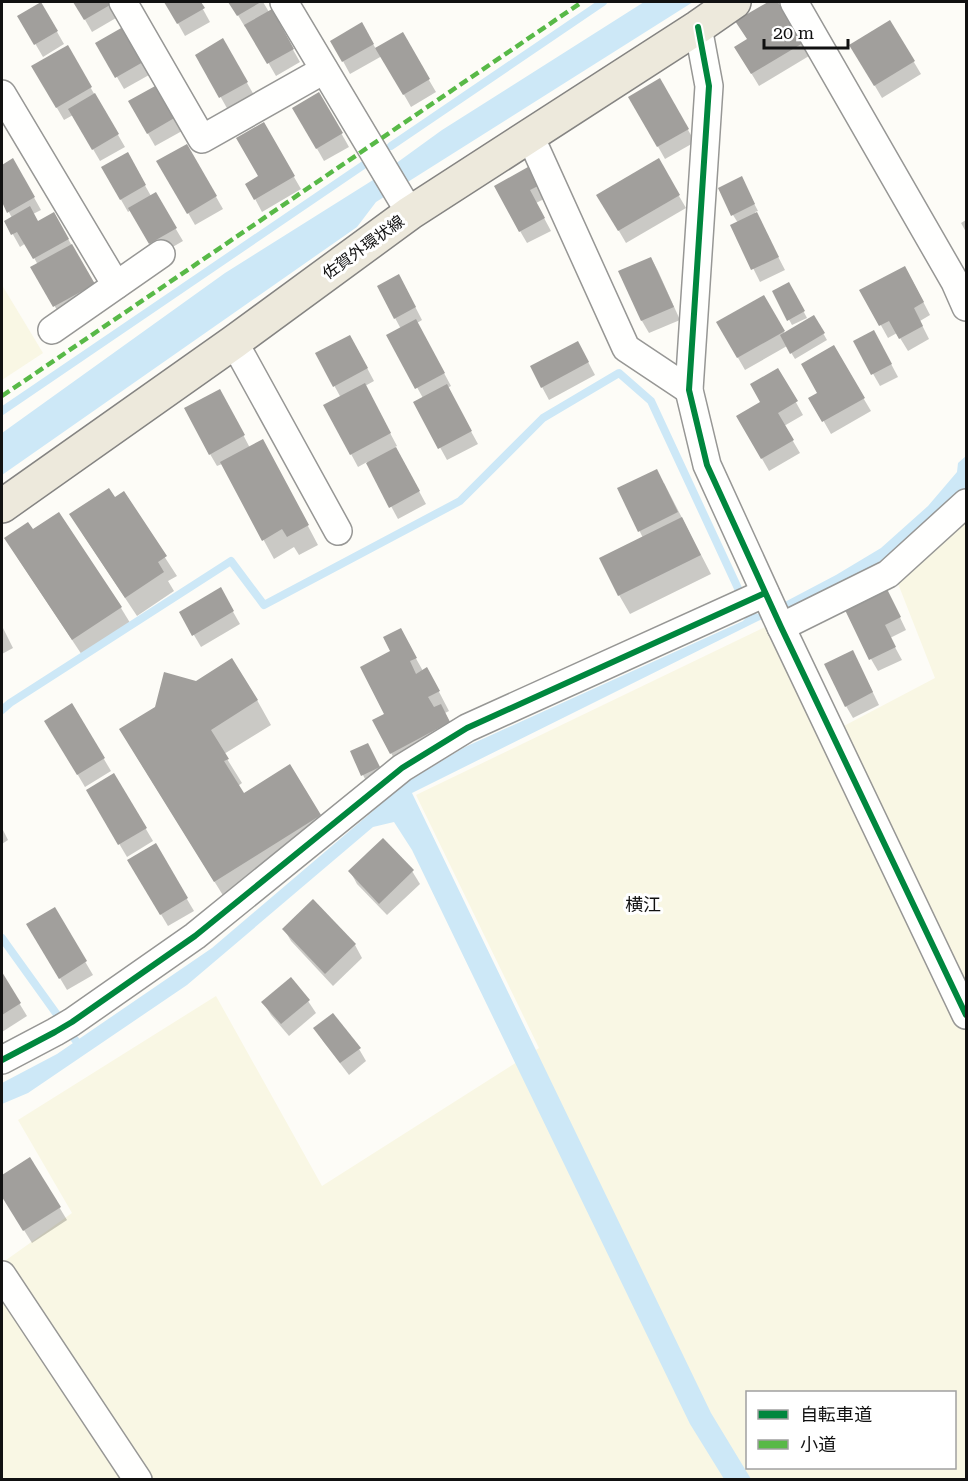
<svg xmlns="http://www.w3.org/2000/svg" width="968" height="1481" viewBox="0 0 968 1481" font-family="'Roboto Serif','Noto Sans JP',serif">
<rect width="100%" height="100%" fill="#fdfcf7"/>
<!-- farmland -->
<g fill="#f9f7e4" fill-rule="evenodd">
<polygon points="2,285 43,353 2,380"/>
<path d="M966,513V1479H2V1263L72,1213L18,1120L216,996L322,1186L539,1048L416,795L765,627L821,738L935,678L895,576ZM748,1392H954V1468H748Z"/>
</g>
<!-- water -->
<g fill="#cde8f7">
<polygon points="644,2 693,2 376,202 357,227 2,475 2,433 225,273 373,180 442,130"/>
<polygon points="966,456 966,488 888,557 840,584 758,621 412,793 711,1413 751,1479 724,1479 690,1424 412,850 394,822 373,827 187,985 28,1093 2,1104 2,1083 57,1054 212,948 407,782 465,747 743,621 750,613 762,614 836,575 881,548 928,506 957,472 958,463"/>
</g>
<!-- shadow -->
<g fill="#0003">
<polygon points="75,2 106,2 116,18 92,32"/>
<polygon points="166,2 199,2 210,22 185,36"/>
<polygon points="230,2 263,2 269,12 271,11 300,62 276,76 247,26 245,27"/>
<polygon points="771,2 776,2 809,56 759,86 736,48 748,40 737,22"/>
<polygon points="41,4 64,44 43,57 19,16"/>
<polygon points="890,22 921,74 882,98 851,45"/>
<polygon points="361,24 376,49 402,34 436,92 411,107 382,56 350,74 332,41"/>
<polygon points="122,29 149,75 124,89 97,43"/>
<polygon points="222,40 254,95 228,110 197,55"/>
<polygon points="67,47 125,147 100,161 73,115 64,120 33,67"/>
<polygon points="659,80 695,142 665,159 630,97"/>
<polygon points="157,87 182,131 155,146 130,102"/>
<polygon points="319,94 349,147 324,161 294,108"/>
<polygon points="263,124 301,189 262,212 247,184 260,177"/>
<polygon points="187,146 223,209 195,225 159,162"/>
<polygon points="127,154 151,196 155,194 183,241 157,256 131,210 128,212 103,168"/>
<polygon points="13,160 41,210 33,214 38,223 54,214 101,297 62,319 33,268 38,265 26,243 20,247 6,222 12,218 2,199 2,167"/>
<polygon points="658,160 686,208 626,243 598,195"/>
<polygon points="528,169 544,199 536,203 551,231 527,243 520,231"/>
<polygon points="744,184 758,211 755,212 785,270 760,282 732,226 738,223 733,215"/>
<polygon points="966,220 966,232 961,223"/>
<polygon points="651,258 658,271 680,320 649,333 642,321 620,272"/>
<polygon points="912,280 930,315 920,321 929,339 908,351 897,333 888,338 862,291"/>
<polygon points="789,284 807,318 792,325 774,292"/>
<polygon points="406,289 422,320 417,323 451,386 447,388 478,444 447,460 415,402 423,398 388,336 401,329 395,318"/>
<polygon points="764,297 785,334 814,317 827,340 795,359 787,346 745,370 718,323"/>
<polygon points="855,342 881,345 898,377 880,386"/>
<polygon points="578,343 595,375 549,400 542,387"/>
<polygon points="833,347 871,411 831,434 811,399 820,394"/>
<polygon points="357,349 374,381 365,386 397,446 395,447 426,504 398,519 367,462 358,467 351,454 341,398 317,354"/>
<polygon points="778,370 803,415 784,426 800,453 769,471 738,417 762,403"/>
<polygon points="227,404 250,448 273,460 318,545 299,555 294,547 274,559 222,464 217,466 210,454"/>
<polygon points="664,483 711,574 630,614 619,595 643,538 619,489"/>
<polygon points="123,493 177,576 168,581 174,591 137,616 82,533 114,499"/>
<polygon points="59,514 121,608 132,626 84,658 17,557 33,531"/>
<polygon points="220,589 240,624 201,647 181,613"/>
<polygon points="893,603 906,630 890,638 902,660 878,671 871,659"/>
<polygon points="2,626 13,648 2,654"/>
<polygon points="400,630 423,671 437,688 449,711 445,713 451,724 402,772 391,753 392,652"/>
<polygon points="859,664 879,705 853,718 846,706"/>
<polygon points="257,700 271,725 224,754 242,783 238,786 244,795 320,816 334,840 229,905 135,754"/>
<polygon points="72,705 111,771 85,787 46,721"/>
<polygon points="367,745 382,773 366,781 363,775"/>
<polygon points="114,775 153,841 127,857 88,791"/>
<polygon points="2,828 8,840 2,844"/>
<polygon points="155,845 194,911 168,926 129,861"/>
<polygon points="350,871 412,871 420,884 387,915 357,884"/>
<polygon points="54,909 93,975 67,990 28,924"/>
<polygon points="284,929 355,945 362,958 333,986 291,941"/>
<polygon points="2,975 27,1016 2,1032"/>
<polygon points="308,1001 316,1013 289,1036 271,1015 263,1002"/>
<polygon points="315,1028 359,1049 366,1061 349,1075 323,1041"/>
<polygon points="30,1159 67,1220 32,1243 2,1195 2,1177"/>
</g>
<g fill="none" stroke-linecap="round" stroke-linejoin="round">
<!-- stream -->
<g stroke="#cde8f7" stroke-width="8">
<polyline points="391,146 603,2"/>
<polyline points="2,411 365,164"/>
<polyline points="2,710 10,703 231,561 264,605 460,501 543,418 619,373 651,401 743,599"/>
<polyline points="2,938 76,1041"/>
</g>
</g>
<!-- building -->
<g fill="#a19f9c">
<polygon points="41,2 58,31 34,45 17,16"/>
<polygon points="73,2 108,2 110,5 84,20"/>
<polygon points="164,2 201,2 205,8 177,24"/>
<polygon points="228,2 261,2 237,16"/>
<polygon points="768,2 778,2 803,43 751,74 734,47 747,39 735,21"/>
<polygon points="272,9 294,49 267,64 244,25"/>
<polygon points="890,20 915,61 874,86 849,45"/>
<polygon points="362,22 374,44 342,62 330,41"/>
<polygon points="123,27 143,62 115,78 95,43"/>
<polygon points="403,32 430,79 403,95 375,48"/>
<polygon points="223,38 248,82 219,98 195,55"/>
<polygon points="68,45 92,87 56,108 31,66"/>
<polygon points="660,78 689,129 657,147 628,97"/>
<polygon points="157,85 176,117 147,134 128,101"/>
<polygon points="319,92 343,133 316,149 292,108"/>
<polygon points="95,93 119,134 92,150 68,109"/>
<polygon points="264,122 295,176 254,200 245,184 258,176 236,138"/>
<polygon points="187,144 217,196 187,214 156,161"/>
<polygon points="128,152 146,185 120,200 101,167"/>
<polygon points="13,158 35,197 7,213 2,202 2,165"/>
<polygon points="659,158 680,195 618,231 596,195"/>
<polygon points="528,167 538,186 530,190 545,218 519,232 494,186"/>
<polygon points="742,176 755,204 731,216 718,188"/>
<polygon points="156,192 177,228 149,244 128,208"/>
<polygon points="30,206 38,221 54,212 69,239 33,259 17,232 11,235 4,221"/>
<polygon points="757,212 779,257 751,270 730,225"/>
<polygon points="72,244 95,284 53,307 30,267"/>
<polygon points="651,257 674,307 641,321 618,271"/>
<polygon points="905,266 924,302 914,308 923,326 899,339 889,321 879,326 859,290"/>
<polygon points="399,274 416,307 394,319 377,286"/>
<polygon points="789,282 805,311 787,321 772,291"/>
<polygon points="764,295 785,331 737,358 716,322"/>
<polygon points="814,315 825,333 790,354 780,335"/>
<polygon points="416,319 445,373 415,389 386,335"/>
<polygon points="874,330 892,364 871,375 853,341"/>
<polygon points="350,335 368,368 333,387 315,353"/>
<polygon points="578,341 589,362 541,388 530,366"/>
<polygon points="834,345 865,398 822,422 808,398 817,393 801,364"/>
<polygon points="778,368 798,401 778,413 794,440 761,459 736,416 760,402 750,384"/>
<polygon points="365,383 391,433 350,455 323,405"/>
<polygon points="447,384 472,431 438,449 413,402"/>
<polygon points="220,389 245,435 209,455 184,408"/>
<polygon points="263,439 309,525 287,537 282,529 262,541 220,462"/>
<polygon points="396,447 420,491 389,508 366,463"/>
<polygon points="657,469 678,512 638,532 617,488"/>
<polygon points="109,488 115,497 124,491 167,556 158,562 164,572 125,598 69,514"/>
<polygon points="59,512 122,607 72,640 4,538 28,522 33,529"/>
<polygon points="682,517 701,555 618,596 599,558"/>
<polygon points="221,587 234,611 192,636 179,612"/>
<polygon points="887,589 901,617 885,625 896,647 869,660 845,610"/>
<polygon points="401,628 417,658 410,661 416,674 427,667 440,691 428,697 434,707 441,704 450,722 390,754 372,720 384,714 360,667 390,651 383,637"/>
<polygon points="853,650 873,692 845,707 824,664"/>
<polygon points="232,658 258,700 211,730 229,759 224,761 244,793 290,764 321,815 214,882 119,729 155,707 164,672 196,681"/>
<polygon points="72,703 105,758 77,775 44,721"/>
<polygon points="368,743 380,767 361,776 350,751"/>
<polygon points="114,773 147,828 118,845 86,790"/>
<polygon points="383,838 414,870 379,904 348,871"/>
<polygon points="156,843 188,898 160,915 127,860"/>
<polygon points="313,899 356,944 325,974 282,929"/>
<polygon points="55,907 87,961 59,979 26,924"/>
<polygon points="2,972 21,1003 2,1015"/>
<polygon points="291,977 310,1000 281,1024 261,1002"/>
<polygon points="333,1013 361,1048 340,1063 313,1028"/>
<polygon points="30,1157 61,1207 23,1231 2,1197 2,1175"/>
</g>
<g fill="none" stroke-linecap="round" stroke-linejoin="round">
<!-- minor casing -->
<g stroke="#979795" stroke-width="30">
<g id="minor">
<polyline points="123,2 202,139 324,70"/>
<polyline points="284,2 410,213"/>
<polyline points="794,2 955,282 966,307"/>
<polyline points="698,27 709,86 689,390 707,465 781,627 966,1015"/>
<polyline points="2,94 116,285"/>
<polyline points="530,136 626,348 689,390"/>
<polyline points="52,330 161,254"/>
<polyline points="234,342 338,531"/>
<polyline points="781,627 888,574 966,503"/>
<polyline points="2,1060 55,1032 72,1022 195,936 402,768 467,728 765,593"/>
<polyline points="2,1275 138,1480"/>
</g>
</g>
<!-- primary casing -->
<g stroke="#858482" stroke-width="36">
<polyline id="primary" points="2,506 234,342 410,213 698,27 734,2"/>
</g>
<!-- minor -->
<use href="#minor" stroke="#fffffe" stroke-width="27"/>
<!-- primary -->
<use href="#primary" stroke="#ede9dc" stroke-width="33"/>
<!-- quiet -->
<polyline stroke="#58b947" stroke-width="4.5" stroke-dasharray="9 4.5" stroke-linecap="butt" points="2,396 582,2"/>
<!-- cycleway casing -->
<g stroke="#fff" stroke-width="10">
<g id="cycleway">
<polyline points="698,27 709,86 689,390 707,465 781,627 966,1015"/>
<polyline points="2,1060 55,1032 72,1022 195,936 402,768 467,728 765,593"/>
</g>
</g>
<!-- cycleway -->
<use href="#cycleway" stroke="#00873e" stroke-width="6"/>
</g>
<g text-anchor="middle" stroke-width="6" stroke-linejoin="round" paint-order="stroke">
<!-- street labels -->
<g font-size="16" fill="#111" stroke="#fff">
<text transform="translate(363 247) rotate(-36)" y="6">佐賀外環状線</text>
</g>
<!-- neighbourhood labels -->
<g font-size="18" fill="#111" stroke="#fff">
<text x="643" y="911">横江</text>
</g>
</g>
<!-- border -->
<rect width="968" height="1481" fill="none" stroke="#111111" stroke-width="6"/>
<!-- legend -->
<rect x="746" y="1391" width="210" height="78" fill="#ffffff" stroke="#a0a0a0" stroke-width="1.5"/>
<rect x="758" y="1410" width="30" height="9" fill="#00873e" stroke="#a0a0a0" stroke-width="1.5"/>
<text x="800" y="1421" font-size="18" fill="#111111">自転車道</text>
<rect x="758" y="1440" width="30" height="9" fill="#58b947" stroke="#a0a0a0" stroke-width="1.5"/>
<text x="800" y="1451" font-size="18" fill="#111111">小道</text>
<!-- scale -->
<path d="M764 39v9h84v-9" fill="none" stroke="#111111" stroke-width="3"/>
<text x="773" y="39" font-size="18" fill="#111111" stroke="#ffffff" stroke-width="4.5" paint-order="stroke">20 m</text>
</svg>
